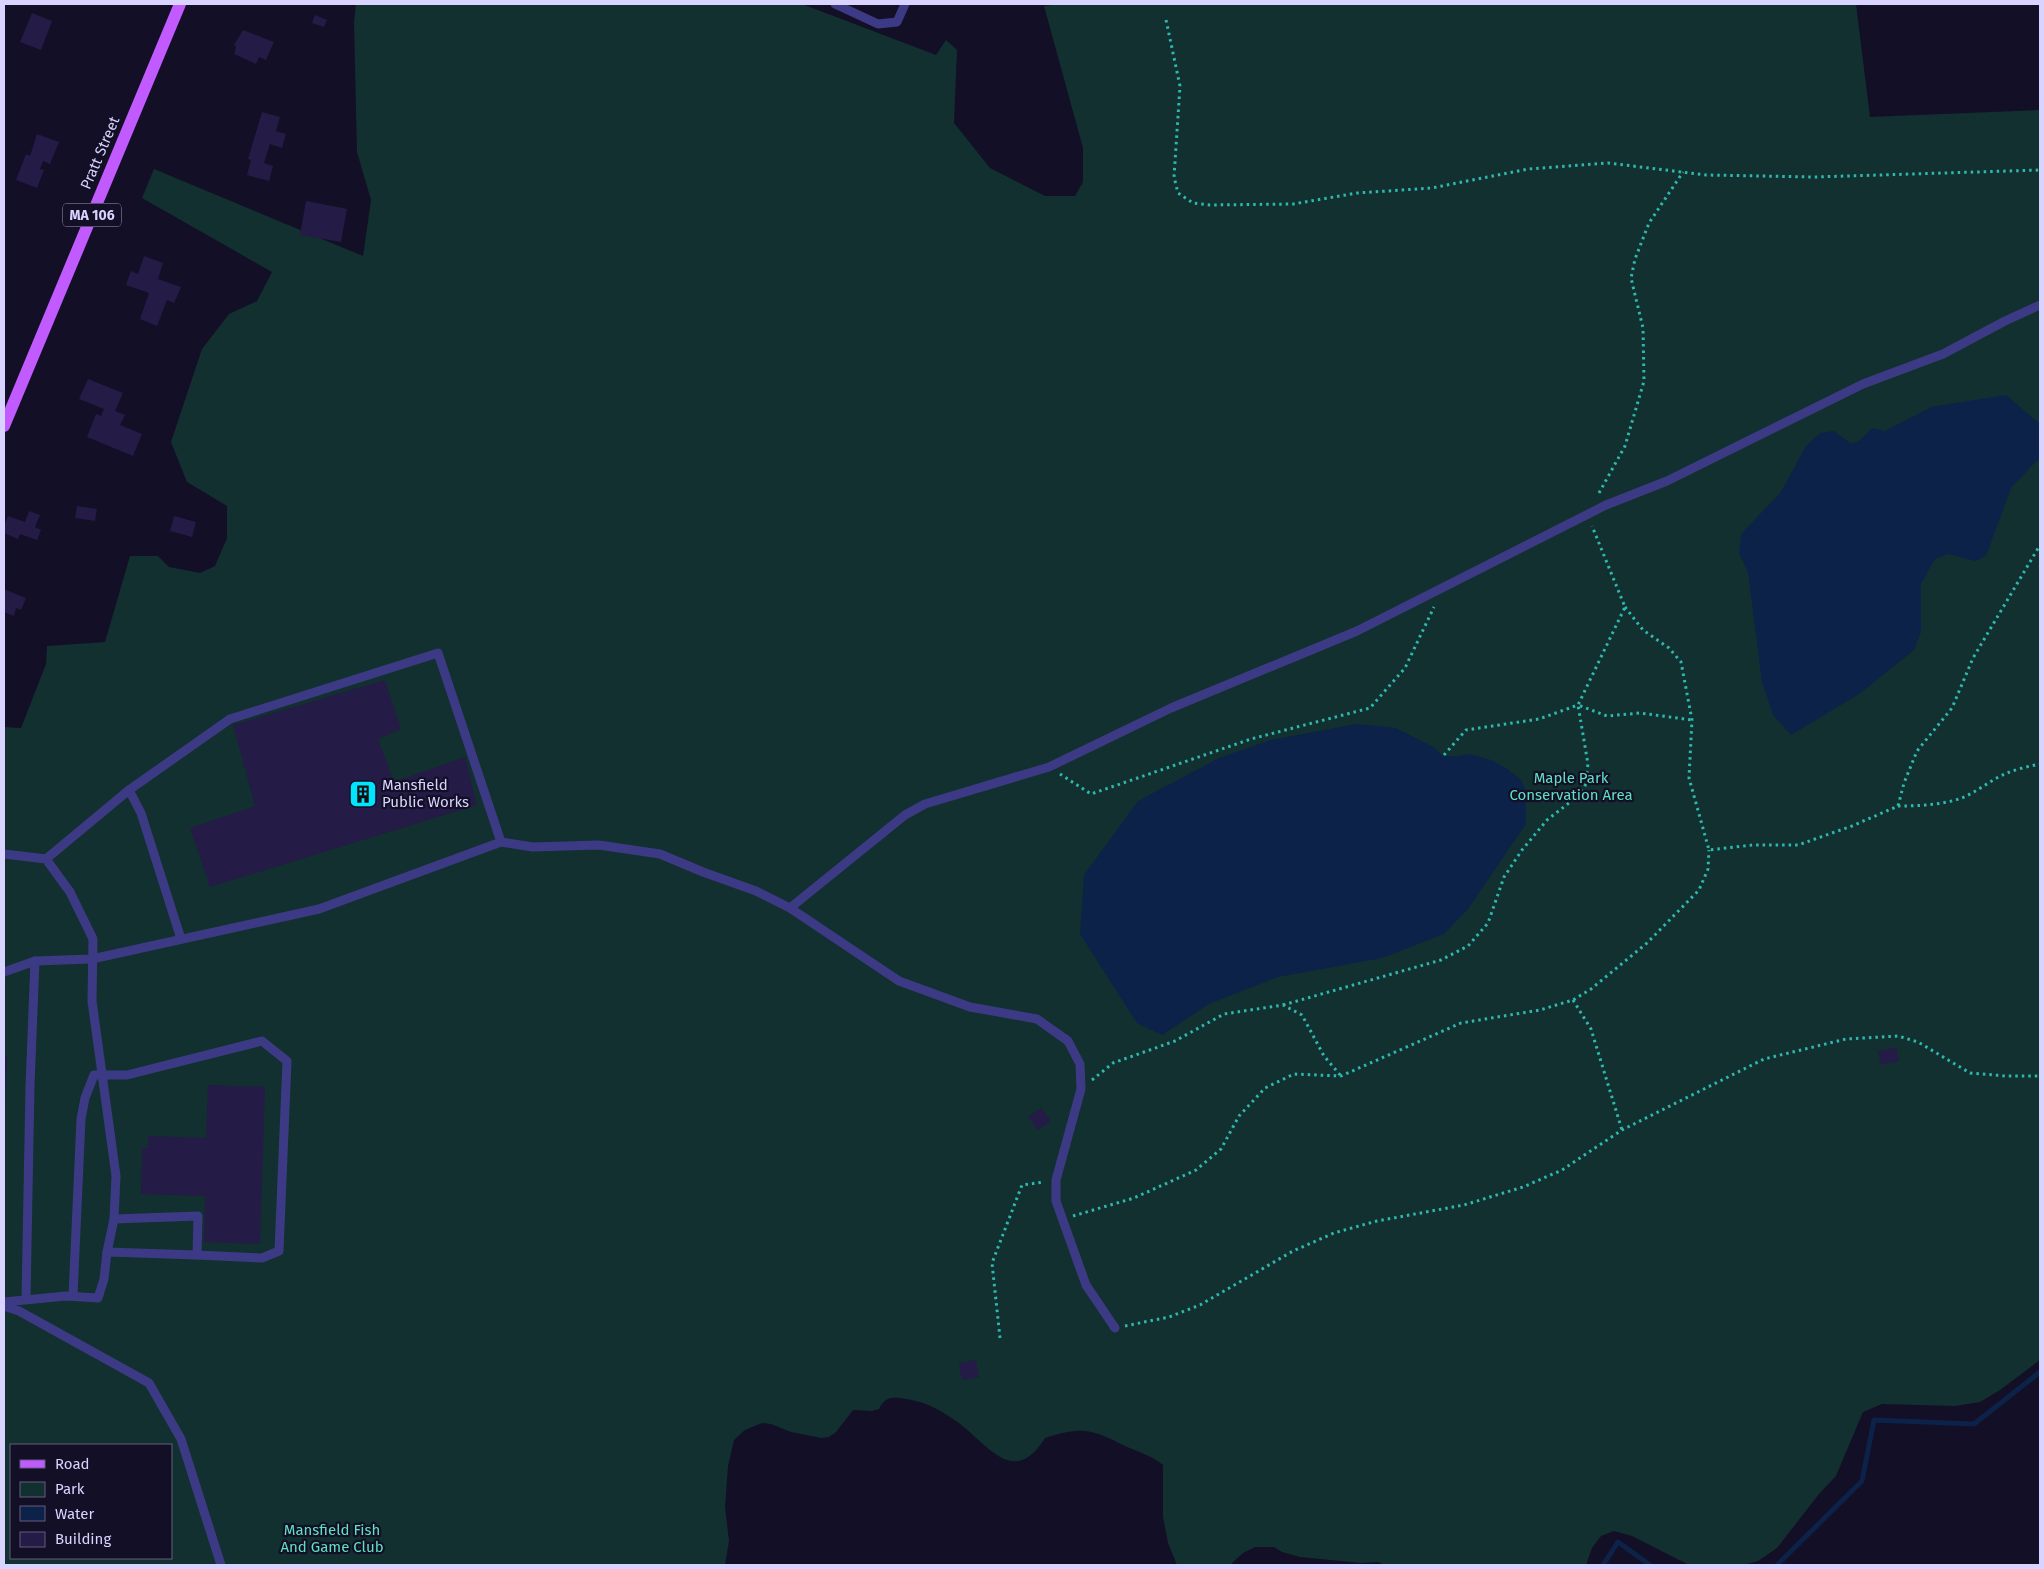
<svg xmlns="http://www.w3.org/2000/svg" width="2044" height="1569" viewBox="0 0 2044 1569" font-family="'Fira Sans',sans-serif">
<rect width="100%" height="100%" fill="#130f26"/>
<!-- green -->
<path fill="#12302f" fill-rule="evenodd" d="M356,4H802L936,55L946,40L957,50L954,123L990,168L1045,196H1075L1083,182V148L1044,6L1061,4H1856L1870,117L2040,110V1360L2000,1390L1980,1402L1955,1406L1882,1404L1863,1412L1836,1476L1819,1494L1777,1548L1758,1561L1743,1565H1689L1632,1536L1614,1531L1601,1536L1592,1548L1586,1565H1385L1378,1562L1361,1563L1300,1557L1282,1552L1274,1547H1255L1243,1553L1230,1565H1177L1168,1543L1163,1517V1465C1152,1456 1139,1452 1125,1446C1091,1429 1083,1426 1045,1438C1012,1491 986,1440 953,1419C934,1406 922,1401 900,1398C889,1397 884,1399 879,1409L872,1411L853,1410L836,1432L829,1437L821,1438L791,1432L771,1424L762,1423L745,1430L734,1440L728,1466L725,1507L729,1541L725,1565H4V727L21,728L46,664L47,646L105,642L130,556H158L169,567L200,573L215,566L227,538V506L187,482L171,442L202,349L229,314L257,301L272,272L142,198L154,169L363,256L371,200L357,152L354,22ZM11,1445H171V1558H11Z"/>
<!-- water -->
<g fill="#0c2248">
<polygon points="2006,395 2040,424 2040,457 2011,488 1986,556 1975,561 1948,554 1935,559 1921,584 1921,632 1914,650 1859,694 1791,735 1773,715 1762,682 1748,572 1739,554 1741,534 1781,492 1806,446 1820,433 1834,431 1850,443 1858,442 1872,428 1885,431 1931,407"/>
<polygon points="1357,724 1396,728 1435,748 1443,756 1459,756 1470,754 1491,760 1506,768 1521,780 1526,790 1526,824 1468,909 1444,934 1382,958 1278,977 1209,1004 1162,1035 1137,1023 1080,934 1084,875 1138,801 1219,758 1271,740"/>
</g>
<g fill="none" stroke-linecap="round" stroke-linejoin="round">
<!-- stream -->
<g stroke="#0c2248" stroke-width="5">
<polyline points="1603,1565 1618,1542 1650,1565"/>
<polyline points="1777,1565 1862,1481 1874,1420 1974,1424 2040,1372"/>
</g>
</g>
<!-- building -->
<g fill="#241b47">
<polygon points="32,13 52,21 41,50 20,42"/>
<polygon points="315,15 327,20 324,27 312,23"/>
<polygon points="243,30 274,42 266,60 259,57 256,64 234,54 236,47 234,45"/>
<polygon points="262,112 280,117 276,131 286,134 282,148 270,144 264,163 273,166 269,181 247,175 251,160 248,159"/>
<polygon points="37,134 59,142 50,164 43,161 40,169 44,170 37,188 16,180 26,154 30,156"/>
<polygon points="306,201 347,209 341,242 300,235"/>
<polygon points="144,256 163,263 158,279 181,287 174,303 167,300 157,326 140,319 149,293 126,285 131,271 138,274"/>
<polygon points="88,379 123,393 115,411 125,415 120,425 142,434 133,456 87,437 96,414 101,416 104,409 79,399"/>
<polygon points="77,506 97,509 95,521 75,518"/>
<polygon points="29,511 40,515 35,527 41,530 37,540 20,534 18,539 4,533 4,526 8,516 25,522"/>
<polygon points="174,516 196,522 192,537 170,531"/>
<polygon points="4,589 26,598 21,610 16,608 14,616 4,612"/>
<polygon points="385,680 401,729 378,739 394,782 465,757 477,805 210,887 190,828 255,806 233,725"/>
<polygon points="1896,1047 1899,1061 1881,1065 1878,1051"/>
<polygon points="4,1056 7,1057 5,1104 4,1104"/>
<polygon points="208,1085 265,1087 260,1244 204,1242 205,1196 141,1194 142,1148 148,1148 148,1136 206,1138"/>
<polygon points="1041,1108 1051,1121 1038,1130 1028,1117"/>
<polygon points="976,1360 979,1377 962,1380 959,1363"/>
</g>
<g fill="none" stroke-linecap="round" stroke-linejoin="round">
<!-- path -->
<g stroke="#2fb8b0" stroke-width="3" stroke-dasharray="2.5 4" stroke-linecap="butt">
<polyline points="1166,20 1180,86 1174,177 1178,193 1193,203 1210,205 1293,204 1357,193 1432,188 1528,169 1608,163 1706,175 1815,177 2040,170"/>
<polyline points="1599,493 1625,446 1644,381 1643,328 1631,278 1635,259 1649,223 1683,172"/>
<polyline points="1625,607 1643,630 1669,648 1681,662 1692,720 1689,778 1709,850 1753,845 1798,845 1852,826 1898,806 1904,783 1917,751 1952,708 1973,658 2040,545"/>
<polyline points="1444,755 1466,730 1539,719 1578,705 1625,607 1592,526"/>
<polyline points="1060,774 1091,794 1251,739 1370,708 1405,668 1434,607"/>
<path d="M1898,806C1918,806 1940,805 1959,799C1976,793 1990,780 2007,773C2017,769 2029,766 2040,764"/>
<polyline points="1573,1000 1591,1029 1622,1130"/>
<polyline points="1283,1005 1441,960 1468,946 1488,923 1504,877 1522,850 1547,820 1578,796 1585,786 1588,764 1578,705 1607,716 1640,713 1692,720"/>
<polyline points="1092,1080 1113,1063 1175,1041 1224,1014 1283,1005 1302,1015 1324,1056 1341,1076"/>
<polyline points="1073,1216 1134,1198 1196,1170 1221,1149 1239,1116 1265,1088 1294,1074 1341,1076 1461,1023 1540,1010 1573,1000 1591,989 1647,943 1699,890 1708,869 1709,850"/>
<polyline points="1125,1326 1169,1317 1200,1305 1293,1251 1334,1233 1377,1221 1464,1205 1523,1187 1562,1170 1622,1130 1764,1059 1846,1039 1898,1036 1918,1042 1970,1073 2006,1076 2040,1076"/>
<polyline points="1000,1338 992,1263 1022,1185 1044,1182"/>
</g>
<!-- service -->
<g stroke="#3d3a85" stroke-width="9">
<polyline points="835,4 878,24 897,22 905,4"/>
<polyline points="129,790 141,813 181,939"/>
<polyline points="501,842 533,847 599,845 660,854 703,872 756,891 790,908 899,981 970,1007 1037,1019 1068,1041 1080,1064 1081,1089 1056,1180 1056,1201 1086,1285 1115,1328"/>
<polyline points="4,854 46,859 70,892 93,939 92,1001 116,1176 114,1219 107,1252 104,1279 98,1298 66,1296 4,1302"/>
<polyline points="790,908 905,815 925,804 1049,767 1171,708 1357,631 1606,505 1667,481 1863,384 1943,354 2005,321 2040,305"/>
<polyline points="4,972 35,961 92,959 319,909 501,842 438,653 230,719 129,790 46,859"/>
<polyline points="107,1252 197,1255 198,1216 114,1219"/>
<polyline points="73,1296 81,1119 85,1098 94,1075 127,1075 262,1041 287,1061 279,1251 262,1258 197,1255"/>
<polyline points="26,1299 30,1086 35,961"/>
<polyline points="4,1306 19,1311 149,1383 181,1439 221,1565"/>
</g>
<!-- primary -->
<polyline stroke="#c25bff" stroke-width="12" points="4,426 180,4"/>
</g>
<!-- icons -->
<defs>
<g id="building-square" transform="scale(1.4375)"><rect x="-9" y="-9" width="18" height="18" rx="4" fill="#00e5ff" stroke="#130f26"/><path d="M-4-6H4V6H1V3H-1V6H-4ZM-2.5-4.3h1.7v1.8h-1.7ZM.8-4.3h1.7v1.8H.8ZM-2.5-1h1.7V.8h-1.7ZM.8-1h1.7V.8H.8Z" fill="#111"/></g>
</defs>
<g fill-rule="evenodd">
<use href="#building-square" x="363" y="794"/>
</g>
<g text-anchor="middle" stroke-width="4.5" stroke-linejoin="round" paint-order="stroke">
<!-- shield labels -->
<rect fill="#130f26" stroke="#9e99be" stroke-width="1" x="63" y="203.5" width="58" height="23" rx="4"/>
<g font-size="14" font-weight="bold" fill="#d9d4ff">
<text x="92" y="220">MA 106</text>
</g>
<!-- street labels -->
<g font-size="15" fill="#d9d4ff" stroke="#130f26">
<text transform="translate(100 153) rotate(-67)" y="5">Pratt Street</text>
</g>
<!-- park labels -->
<g font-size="15" fill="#5fe0c0" stroke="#130f26">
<text x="1571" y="783">Maple Park<tspan x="1571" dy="17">Conservation Area</tspan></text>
<text x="332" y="1535">Mansfield Fish<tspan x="332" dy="17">And Game Club</tspan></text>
</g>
<!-- poi labels -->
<g font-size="15" fill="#d9d4ff" stroke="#130f26" text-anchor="start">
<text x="382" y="790">Mansfield<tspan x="382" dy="17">Public Works</tspan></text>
</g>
</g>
<!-- border -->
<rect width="2044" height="1569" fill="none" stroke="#d9d4ff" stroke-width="10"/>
<!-- legend -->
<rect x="10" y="1444" width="162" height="115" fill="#130f26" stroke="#625e7d"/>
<rect x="20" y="1460" width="25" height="8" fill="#c25bff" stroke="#625e7d"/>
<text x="55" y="1469" font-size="15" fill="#d9d4ff">Road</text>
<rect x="20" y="1482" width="25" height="15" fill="#12302f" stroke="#625e7d"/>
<text x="55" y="1494" font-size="15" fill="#d9d4ff">Park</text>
<rect x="20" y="1506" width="25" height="15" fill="#0c2248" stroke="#625e7d"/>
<text x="55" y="1519" font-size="15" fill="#d9d4ff">Water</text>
<rect x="20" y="1532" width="25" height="15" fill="#241b47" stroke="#625e7d"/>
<text x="55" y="1544" font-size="15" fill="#d9d4ff">Building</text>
</svg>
